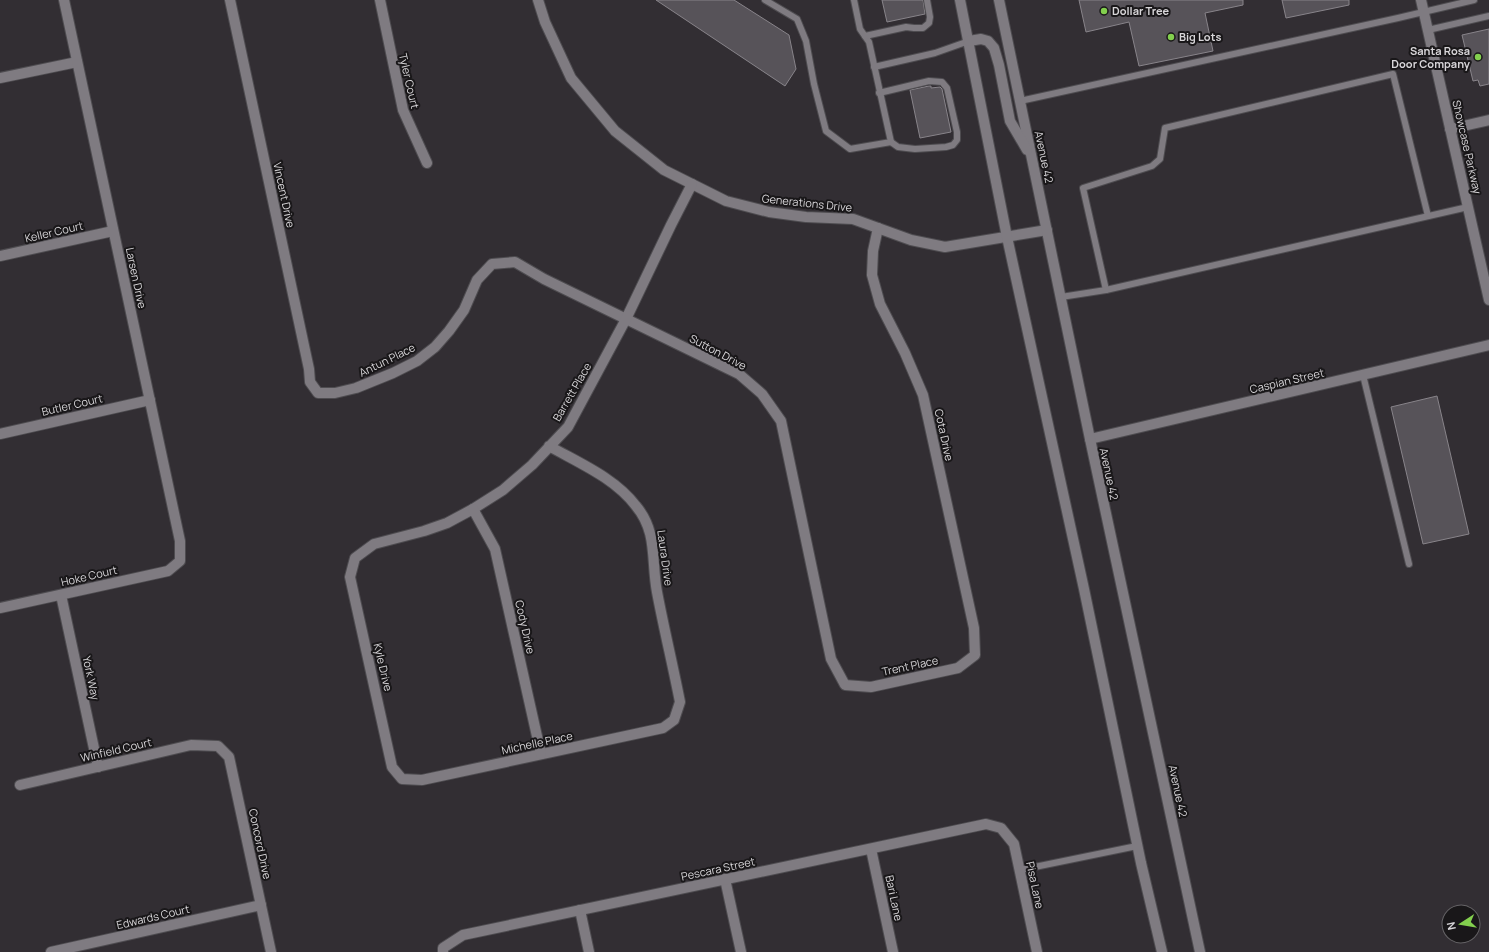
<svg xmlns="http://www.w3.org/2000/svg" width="1489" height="952" viewBox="0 0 1489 952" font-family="Manrope,sans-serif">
<rect width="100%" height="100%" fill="#322e33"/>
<!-- building -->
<g fill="#575359" stroke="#88848a">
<polygon points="656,0 734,0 789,35 796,69 785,86"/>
<polygon points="882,0 923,0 925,14 887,22"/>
<polygon points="1079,0 1243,0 1243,5 1205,13 1213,51 1139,66 1129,22 1086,32"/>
<polygon points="1282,0 1349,0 1349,5 1286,18"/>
<polygon points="1489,29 1489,84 1480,86 1478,80 1473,81 1462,35"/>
<polygon points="929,86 931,86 931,88 940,87 942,89 951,132 920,138 910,90"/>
<polygon points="1437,396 1469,534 1423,544 1391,407"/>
</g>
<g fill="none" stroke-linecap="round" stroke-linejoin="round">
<!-- service casing -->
<g stroke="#4e4c50" stroke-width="8">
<g id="service">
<polyline points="765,0 797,19 806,41 814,84 826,131 850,149 891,142 869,42 860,29 854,0"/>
<polyline points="1428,30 1489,16"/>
<polyline points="865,36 906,27 914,28 923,28 929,23 930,17 927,0"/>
<polyline points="874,67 935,53 969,41"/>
<polyline points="879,93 929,81 942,82 947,88 957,132 957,140 953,145 946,147 915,149 898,147 891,142"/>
<polyline points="1020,101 1398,18 1474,0"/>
<polyline points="1106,290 1083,188 1152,166 1160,159 1165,128 1393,74 1428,216"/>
<polyline points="1061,297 1106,290 1468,207"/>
<polyline points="1363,375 1409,564"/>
<polyline points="1020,870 1137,846"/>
</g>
</g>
<!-- minor casing -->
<g stroke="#4e4c50" stroke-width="12">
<g id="minor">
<polyline points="230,0 309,369 310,382 318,393 335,393 356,388 393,373 417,361 435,347 449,331 464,310 477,280 492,264 515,262 544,279 739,374 762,394 781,421 831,659 845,685 871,687 958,668 975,655 974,628 923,395 905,353 880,304 872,275 873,251 878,228"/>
<polyline points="380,0 403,110 427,163"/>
<polyline points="538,0 545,22 571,78 615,131 664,170 726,201 769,212 806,217 853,219 911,240 945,247 1047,230"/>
<polyline points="1421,0 1489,300"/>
<polyline points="0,78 77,62"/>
<polyline points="1450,129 1489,120"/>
<polyline points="0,256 113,231"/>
<polyline points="0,434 150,400"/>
<polyline points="1090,439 1489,345"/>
<path d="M549,446C579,463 615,478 636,506C658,532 651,561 657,592C664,629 673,666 680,702L674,720L663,728L422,780L402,779L392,767L350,577L355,558L374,544L424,531L447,523L473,509L503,490L532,465L568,427L626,319L671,225L692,184"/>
<polyline points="473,509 495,549 541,754"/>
<polyline points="61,595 98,767"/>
<polyline points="0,608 168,571 180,561 180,541 64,0"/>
<polyline points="20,785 191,745 218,746 229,757 271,952"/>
<polyline points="871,849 893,952"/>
<polyline points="725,879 741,952"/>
<polyline points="580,910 589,952"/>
<polyline points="51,952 261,905"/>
<polyline points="443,952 443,948 463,935 986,824 1001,828 1014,844 1037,952"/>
</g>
</g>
<!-- secondary casing -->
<g stroke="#4e4c50" stroke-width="12">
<g id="secondary">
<polyline points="960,0 1007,237 1084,589 1141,863 1162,952"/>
<polyline points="999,0 1090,439 1200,952"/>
<polyline points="969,41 981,39 988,41 994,48 999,65 1010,121 1027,150"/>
</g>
</g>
<!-- service -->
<use href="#service" stroke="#7f7b81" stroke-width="6"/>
<!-- minor -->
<use href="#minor" stroke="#7f7b81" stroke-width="10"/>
<!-- secondary -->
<use href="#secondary" stroke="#7f7b81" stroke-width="10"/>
</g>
<!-- markers -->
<g fill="#83d04e" stroke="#191719" stroke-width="1.5">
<circle cx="1104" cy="11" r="4"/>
<circle cx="1171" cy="37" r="4"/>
<circle cx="1478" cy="57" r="4"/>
</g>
<g text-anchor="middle" stroke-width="4" stroke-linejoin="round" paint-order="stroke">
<!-- poi labels -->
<g font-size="11" font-weight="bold" fill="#d8d6d9" stroke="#191719" text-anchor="start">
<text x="1112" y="15">Dollar Tree</text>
<text x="1179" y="41">Big Lots</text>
<text x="1470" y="55" text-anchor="end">Santa Rosa<tspan x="1470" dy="13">Door Company</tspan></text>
</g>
<!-- street labels -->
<g font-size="11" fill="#d8d6d9" stroke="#191719">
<text transform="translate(409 81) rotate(77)" y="4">Tyler Court</text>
<text transform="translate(1467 147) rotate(77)" y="4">Showcase Parkway</text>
<text transform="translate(1044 157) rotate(78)" y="4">Avenue 42</text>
<text transform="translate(284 195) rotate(78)" y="4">Vincent Drive</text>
<text transform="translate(807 203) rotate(6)" y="4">Generations Drive</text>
<text transform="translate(54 232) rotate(-13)" y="4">Keller Court</text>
<text transform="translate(136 278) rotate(78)" y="4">Larsen Drive</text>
<text transform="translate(718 352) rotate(28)" y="4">Sutton Drive</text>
<text transform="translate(387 360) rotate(-26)" y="4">Antun Place</text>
<text transform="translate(1287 381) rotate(-13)" y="4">Caspian Street</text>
<text transform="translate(572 392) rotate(-60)" y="4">Barrett Place</text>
<text transform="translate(72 405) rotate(-13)" y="4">Butler Court</text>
<text transform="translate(944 435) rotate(78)" y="4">Cota Drive</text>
<text transform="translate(1109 474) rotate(78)" y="4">Avenue 42</text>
<text transform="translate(665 558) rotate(82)" y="4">Laura Drive</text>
<text transform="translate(89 576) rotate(-13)" y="4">Hoke Court</text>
<text transform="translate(525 627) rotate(77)" y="4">Cody Drive</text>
<text transform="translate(910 666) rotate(-12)" y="4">Trent Place</text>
<text transform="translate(383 667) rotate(77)" y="4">Kyle Drive</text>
<text transform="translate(91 678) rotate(78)" y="4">York Way</text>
<text transform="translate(537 743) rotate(-12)" y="4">Michelle Place</text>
<text transform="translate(116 750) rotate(-13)" y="4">Winfield Court</text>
<text transform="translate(1178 791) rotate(78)" y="4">Avenue 42</text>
<text transform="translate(260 844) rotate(78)" y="4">Concord Drive</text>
<text transform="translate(718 869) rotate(-12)" y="4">Pescara Street</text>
<text transform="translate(1035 885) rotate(78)" y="4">Pisa Lane</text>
<text transform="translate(894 898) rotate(78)" y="4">Bari Lane</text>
<text transform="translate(153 917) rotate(-13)" y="4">Edwards Court</text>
</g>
</g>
<!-- north arrow -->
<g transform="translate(1461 924) rotate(258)"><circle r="19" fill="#191719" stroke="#656366"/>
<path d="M0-3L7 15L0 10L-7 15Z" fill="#83d04e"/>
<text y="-6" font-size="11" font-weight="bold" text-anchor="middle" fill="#d8d6d9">N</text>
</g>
</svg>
